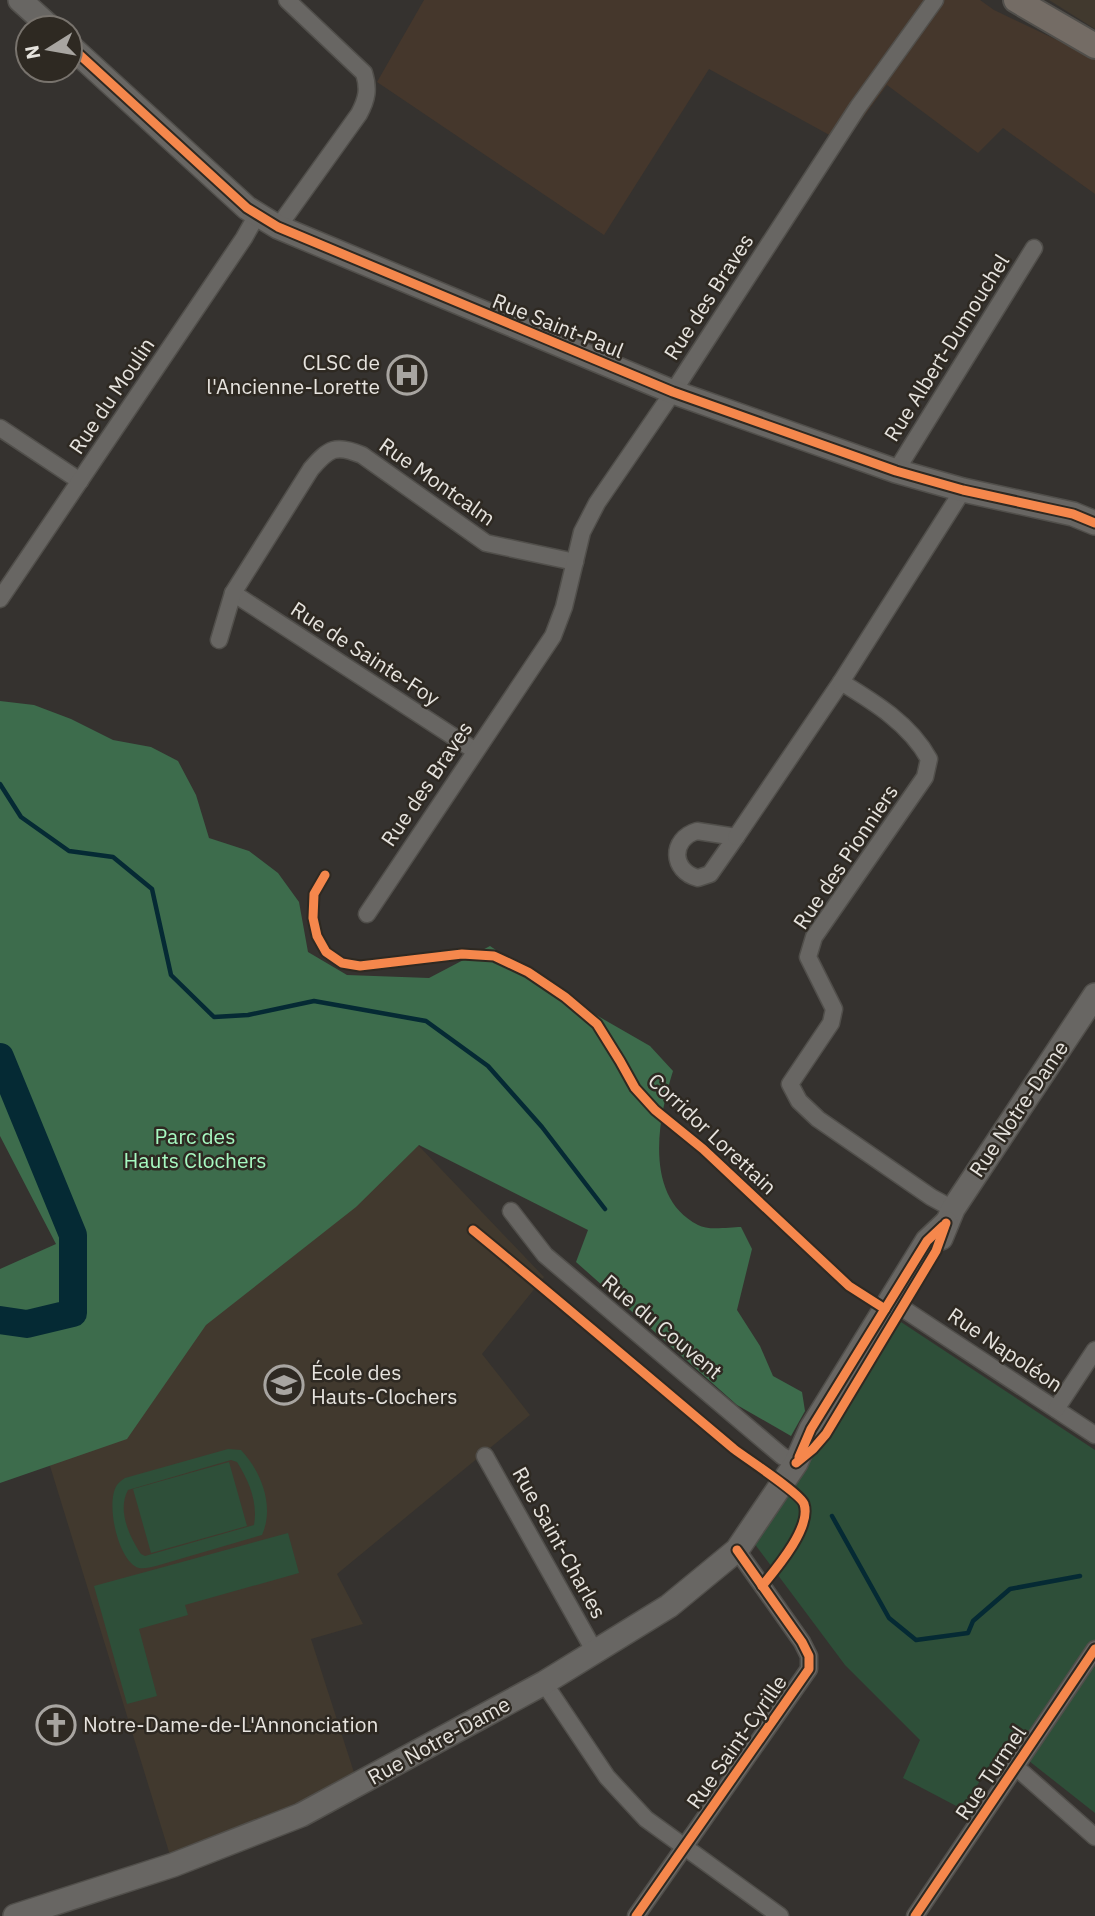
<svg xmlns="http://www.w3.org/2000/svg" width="1095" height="1916" viewBox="0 0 1095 1916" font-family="'IBM Plex Sans',sans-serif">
<rect width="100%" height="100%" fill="#35322f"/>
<!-- commercial -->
<polygon fill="#45372c" points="424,0 980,0 994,10 1095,58 1095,194 1003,128 978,153 887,85 844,143 709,69 604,235 377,82"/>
<!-- built -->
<g fill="#41392e">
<polygon points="1049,0 1095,0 1095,29"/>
<polygon points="418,1145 544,1277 482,1354 530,1415 337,1574 363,1624 311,1639 359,1788 173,1865 50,1466 73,1313"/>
</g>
<!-- green -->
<g fill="#2e4f39" fill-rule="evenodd">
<polygon points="901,1322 1095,1450 1095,1813 1005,1742 962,1809 903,1778 920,1740 845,1665 754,1543"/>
<path d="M228,1449L241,1450C261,1471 275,1506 262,1535L156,1566C151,1567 144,1569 139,1568C118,1562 105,1502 117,1485C119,1482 122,1480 125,1478ZM231,1460L237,1462C249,1481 258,1502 254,1525L145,1556L141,1554C129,1536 117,1510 128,1490Z"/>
<polygon points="229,1462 247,1526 151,1553 133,1489"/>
<polygon points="288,1533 299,1573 185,1605 188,1615 139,1629 157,1696 127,1704 94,1586"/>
</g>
<!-- forest -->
<path fill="#3d6c4c" d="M0,701L34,705L71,719L113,740L151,747L178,761L196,795L209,838L249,851L278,873L299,902L308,952L347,975L429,978L490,946L570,1000L650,1046L673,1071C658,1118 643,1197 698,1225C708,1231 729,1227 741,1227L752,1249L737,1310L760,1346L773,1376L802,1392L805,1411L791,1436L737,1405L576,1262L588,1230L419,1145L356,1207L206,1325L127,1439L0,1483V1269L56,1244L0,1136Z"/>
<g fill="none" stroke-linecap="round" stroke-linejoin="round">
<!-- stream -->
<g stroke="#052a34" stroke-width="4.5">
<polyline points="0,784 21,817 69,851 113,857 152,889 171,975 214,1017 248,1015 314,1001 426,1021 488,1066 542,1127 605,1209"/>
<polyline points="832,1516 889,1618 916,1640 968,1633 973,1621 1010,1589 1080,1576"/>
</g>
<!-- river -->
<polyline stroke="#052a34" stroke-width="28" points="0,1057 73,1235 73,1313 27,1324 0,1320"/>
<!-- street casing -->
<g stroke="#514f4b" stroke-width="19">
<g id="street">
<path d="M278,227L359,114C367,99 369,89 364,73L287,0"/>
<polyline points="0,428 80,481"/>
<polyline points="896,471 1034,248"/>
<polyline points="233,593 474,750"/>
<polyline points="0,599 244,238 257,215"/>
<path d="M219,640L233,593L311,469C329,448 336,444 362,455L486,543L575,562"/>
<path d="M697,831L736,837L710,874L698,878C671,871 670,839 697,831Z"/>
<polyline points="736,837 841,682"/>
<polyline points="367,914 553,636 564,607 582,532 597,503 673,392 858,107 935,0"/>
<path d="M953,1209L931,1197L818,1119L799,1101L790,1084L831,1023L834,1009L808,957L814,937L925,777L929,759C910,724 874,702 841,682L963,490"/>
<polyline points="511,1211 545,1255 782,1456 796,1463"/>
<polyline points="890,1300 1095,1435"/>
<polyline points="1056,1409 1095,1350"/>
<polyline points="485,1456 595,1652"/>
<polyline points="544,1683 607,1777 646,1819 780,1916"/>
<polyline points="1016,1767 1095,1837"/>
<polyline points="636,1916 809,1669 809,1656 802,1642 737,1550"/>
<polyline points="915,1916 1095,1649"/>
</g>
</g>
<!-- secondary casing -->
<g stroke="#514f4b" stroke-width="26">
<g id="secondary">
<polyline points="20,0 51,28"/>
<polyline points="70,46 247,208 278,227 673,392 896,471 963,490 1073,514 1095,523"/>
<polyline points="941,1238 953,1209 1095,995"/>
<polyline points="15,1916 173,1865 301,1815 544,1683 669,1606 737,1550 796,1463 811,1429 927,1241 946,1223"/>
</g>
</g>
<!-- primary casing -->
<g stroke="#514f4b" stroke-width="28">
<polyline id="primary" points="1016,0 1095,46"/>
</g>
<!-- street -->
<use href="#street" stroke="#686663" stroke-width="16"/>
<!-- secondary -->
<use href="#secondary" stroke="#686663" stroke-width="23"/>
<!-- primary -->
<use href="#primary" stroke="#746c65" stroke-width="24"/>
<!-- cycleway casing -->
<g stroke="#2e2922" stroke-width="13">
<g id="cycleway">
<polyline points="70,46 247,208 278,227 673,392 896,471 963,490 1073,514 1095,523"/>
<polyline points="325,875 314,894 313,918 317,936 326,952 342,963 360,966 462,954 494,956 528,972 565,997 597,1024 620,1061 635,1088 655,1110 703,1149 849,1286 885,1309"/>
<path d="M473,1230C561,1302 647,1376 734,1449C747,1459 801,1494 804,1504C812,1527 776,1569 762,1586"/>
<polyline points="799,1457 811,1429 927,1241 943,1226"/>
<polyline points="796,1463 813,1449 826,1434 936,1251 946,1223"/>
<polyline points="636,1916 809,1669 809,1656 802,1642 737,1550"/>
<polyline points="915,1916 1095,1649"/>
</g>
</g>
<!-- cycleway -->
<use href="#cycleway" stroke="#f5874c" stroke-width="9"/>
</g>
<!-- icons -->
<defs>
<g id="hospital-ring" transform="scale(2.0125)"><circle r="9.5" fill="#2e2922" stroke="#a8a5a1" stroke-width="1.5"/><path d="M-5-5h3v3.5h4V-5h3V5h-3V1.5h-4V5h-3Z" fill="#a8a5a1"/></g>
<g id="school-ring" transform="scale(2.0125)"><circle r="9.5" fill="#2e2922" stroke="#a8a5a1" stroke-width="1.5"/><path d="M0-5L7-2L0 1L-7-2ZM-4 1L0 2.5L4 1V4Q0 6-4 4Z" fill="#a8a5a1"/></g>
<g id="church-ring" transform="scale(2.0125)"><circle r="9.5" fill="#2e2922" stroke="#a8a5a1" stroke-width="1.5"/><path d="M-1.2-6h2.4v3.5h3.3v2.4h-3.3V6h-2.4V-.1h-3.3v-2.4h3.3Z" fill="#a8a5a1"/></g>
</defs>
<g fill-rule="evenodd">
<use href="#hospital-ring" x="407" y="375"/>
<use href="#school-ring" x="284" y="1385"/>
<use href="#church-ring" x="56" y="1725"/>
</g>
<g text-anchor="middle" stroke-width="5" stroke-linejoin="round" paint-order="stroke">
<!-- street labels -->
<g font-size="21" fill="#e6e3de" stroke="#2e2922">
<text transform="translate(709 297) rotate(-57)" y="7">Rue des Braves</text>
<text transform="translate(558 326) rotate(22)" y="7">Rue Saint-Paul</text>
<text transform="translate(947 348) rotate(-58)" y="7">Rue Albert-Dumouchel</text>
<text transform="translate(112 396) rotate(-56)" y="7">Rue du Moulin</text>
<text transform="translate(437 482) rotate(35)" y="7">Rue Montcalm</text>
<text transform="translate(365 654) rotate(33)" y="7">Rue de Sainte-Foy</text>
<text transform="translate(427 784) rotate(-56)" y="7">Rue des Braves</text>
<text transform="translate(846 857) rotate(-56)" y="7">Rue des Pionniers</text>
<text transform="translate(1019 1109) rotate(-56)" y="7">Rue Notre-Dame</text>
<text transform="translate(712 1134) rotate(43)" y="7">Corridor Lorettain</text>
<text transform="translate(662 1327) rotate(40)" y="7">Rue du Couvent</text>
<text transform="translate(1005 1350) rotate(34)" y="7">Rue Napoléon</text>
<text transform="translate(559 1543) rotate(61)" y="7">Rue Saint-Charles</text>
<text transform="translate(439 1741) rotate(-29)" y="7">Rue Notre-Dame</text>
<text transform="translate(737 1742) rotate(-55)" y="7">Rue Saint-Cyrille</text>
<text transform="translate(991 1773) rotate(-56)" y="7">Rue Turmel</text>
</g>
<!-- poi labels -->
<g font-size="21" fill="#e6e3de" stroke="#2e2922" text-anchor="start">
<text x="380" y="370" text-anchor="end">CLSC de<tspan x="380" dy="24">l'Ancienne-Lorette</tspan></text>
<text x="311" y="1380">École des<tspan x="311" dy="24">Hauts-Clochers</tspan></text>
<text x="83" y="1732">Notre-Dame-de-L'Annonciation</text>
</g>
<!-- park labels -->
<g font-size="21" fill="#a7f9c1" stroke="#2e2922">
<text x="195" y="1144">Parc des<tspan x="195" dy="24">Hauts Clochers</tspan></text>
</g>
</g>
<!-- north arrow -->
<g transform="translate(49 49) rotate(259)"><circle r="33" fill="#2e2922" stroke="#78736d" stroke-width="2"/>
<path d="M0-5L12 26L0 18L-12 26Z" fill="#a8a5a1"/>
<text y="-10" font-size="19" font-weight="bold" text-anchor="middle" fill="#e6e3de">N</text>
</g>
</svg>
